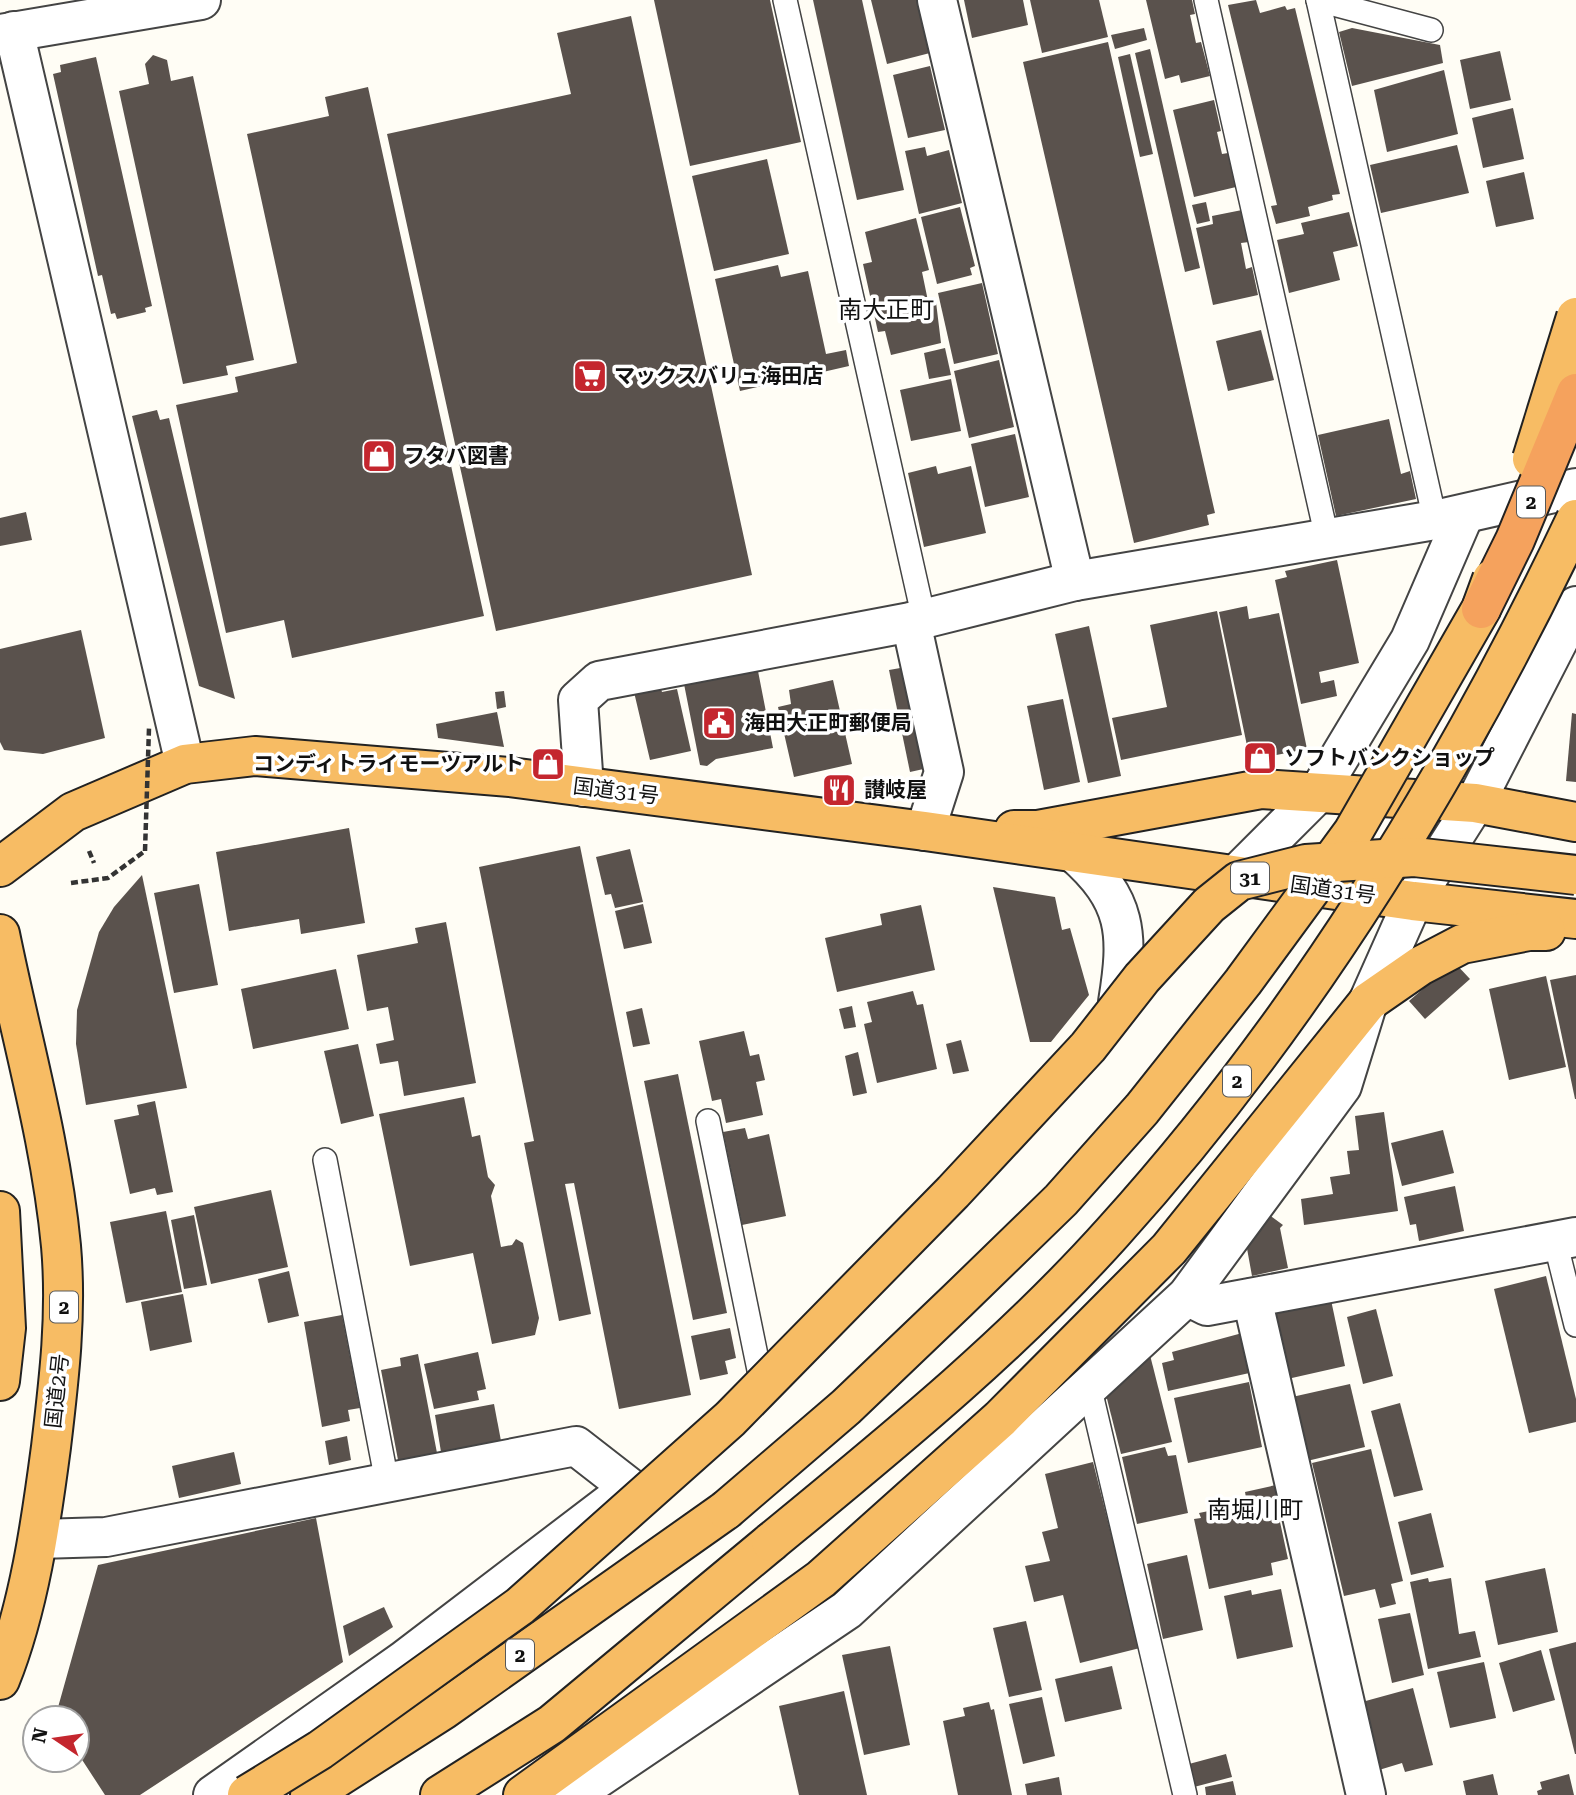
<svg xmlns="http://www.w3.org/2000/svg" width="1576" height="1795" viewBox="0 0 1576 1795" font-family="'Roboto Serif','Noto Sans JP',serif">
<rect width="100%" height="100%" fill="#fffdf5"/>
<!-- building -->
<g fill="#5a524d">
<polygon points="654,0 770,0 801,142 690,166"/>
<polygon points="813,0 862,0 904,190 857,200"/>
<polygon points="871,0 917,0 930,53 887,64"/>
<polygon points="964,0 1023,0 1028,25 972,38"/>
<polygon points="1030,0 1099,0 1108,37 1042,53"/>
<polygon points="1146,0 1192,0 1195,14 1190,15 1196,43 1201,42 1210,76 1181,83 1179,75 1165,79"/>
<polygon points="1256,0 1260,13 1285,6 1287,10 1295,8 1340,194 1332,195 1333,200 1308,207 1310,216 1276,224 1271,206 1277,205 1228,5"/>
<polygon points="631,16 752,575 496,631 387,134 571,94 557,33"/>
<polygon points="1144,28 1147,40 1115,49 1111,35"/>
<polygon points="1352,28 1440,45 1443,63 1352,86 1339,32"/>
<polygon points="1108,42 1215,513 1207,515 1209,525 1134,543 1023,62"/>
<polygon points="1150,49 1200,268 1185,272 1135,53"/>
<polygon points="1500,51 1511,100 1470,109 1460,60"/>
<polygon points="1130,54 1153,154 1140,157 1118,57"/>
<polygon points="153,55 167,60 171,81 193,76 254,360 226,366 228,375 183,384 119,91 149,84 145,64"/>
<polygon points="96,57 152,306 145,308 146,312 117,319 115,313 111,314 102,275 98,276 53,74 61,72 60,65"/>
<polygon points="930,66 945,130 908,138 893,75"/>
<polygon points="1444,70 1458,134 1387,152 1374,90"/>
<polygon points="368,87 484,616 292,658 284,620 226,633 176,405 238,392 235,377 297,363 247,134 329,116 325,97"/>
<polygon points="1214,100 1221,131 1217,132 1222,154 1228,153 1236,187 1194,197 1173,110"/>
<polygon points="1513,108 1524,159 1483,168 1472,118"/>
<polygon points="1457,145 1469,193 1381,213 1370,165"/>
<polygon points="925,147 927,156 949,150 962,203 919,214 905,151"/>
<polygon points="767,159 789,254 714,271 692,176"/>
<polygon points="1524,172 1534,219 1496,227 1486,181"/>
<polygon points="1206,202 1210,221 1197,224 1192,205"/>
<polygon points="960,207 975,266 970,268 972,275 937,284 921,217"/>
<polygon points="1242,210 1249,242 1241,243 1246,269 1252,267 1258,295 1213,305 1196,228 1213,224 1212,216"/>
<polygon points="1349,212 1358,246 1333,252 1340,280 1289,293 1277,240 1304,234 1301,223"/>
<polygon points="916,218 929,270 922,272 928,301 936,302 941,343 891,355 885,331 878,332 863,264 872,262 865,232"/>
<polygon points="778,265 781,277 808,271 826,354 846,350 849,366 740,391 715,279"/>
<polygon points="982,283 998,354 954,364 938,293"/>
<polygon points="1261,330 1274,380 1228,391 1216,341"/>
<polygon points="945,348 951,375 929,379 924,353"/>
<polygon points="999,360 1014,427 969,438 954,371"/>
<polygon points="951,379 961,431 911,441 900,390"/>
<polygon points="157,410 160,420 169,418 235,699 199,686 132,416"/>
<polygon points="1389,419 1401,474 1410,471 1416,499 1336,516 1318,435"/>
<polygon points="1015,434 1029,497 985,507 971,444"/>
<polygon points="936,466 938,474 971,466 986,533 924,547 908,473"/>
<polygon points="26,512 32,540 0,546 0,518"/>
<polygon points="1337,560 1359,663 1319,672 1321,683 1334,680 1337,696 1301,704 1275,580 1287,577 1285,571"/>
<polygon points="1247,606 1249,619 1279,613 1307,749 1250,760 1219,612"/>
<polygon points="1217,611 1242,735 1121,760 1112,718 1167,707 1150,625"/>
<polygon points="1089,626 1121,776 1088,783 1055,634"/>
<polygon points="81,630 105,738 43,754 4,750 0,742 0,649"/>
<polygon points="906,667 928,768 910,772 889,670"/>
<polygon points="758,671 773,748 716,759 707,766 700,765 684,684"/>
<polygon points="833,680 852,764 794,777 778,707 791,704 789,690"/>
<polygon points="660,686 662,692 677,689 691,751 650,760 634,692"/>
<polygon points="504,691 506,707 497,709 495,692"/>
<polygon points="1063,699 1080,782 1044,790 1027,706"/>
<polygon points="497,712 504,747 438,738 436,724"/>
<polygon points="1572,713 1576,714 1576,782 1566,781"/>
<polygon points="349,828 365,923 301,934 299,919 229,931 216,852"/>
<polygon points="580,846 691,1395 619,1409 574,1183 565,1184 591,1314 559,1321 524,1143 534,1141 479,867"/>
<polygon points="630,849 643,902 615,908 611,894 605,895 596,857"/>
<polygon points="142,875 187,1088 86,1105 76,1044 77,1010 99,932 114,907"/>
<polygon points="199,884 218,985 174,993 154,893"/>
<polygon points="993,887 1055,897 1062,930 1070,928 1089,995 1051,1042 1030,1042"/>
<polygon points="643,904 652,943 624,949 615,911"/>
<polygon points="921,905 935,970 837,992 825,938 882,925 880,914"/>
<polygon points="446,922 476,1083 404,1096 398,1061 380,1064 376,1044 394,1040 388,1007 367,1011 357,955 418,943 415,928"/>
<polygon points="1454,962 1470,979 1425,1019 1409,1001"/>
<polygon points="336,969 349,1029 253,1049 241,989"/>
<polygon points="1576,975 1576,1099 1575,1099 1550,980"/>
<polygon points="1546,976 1566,1067 1509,1080 1489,989"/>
<polygon points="913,991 917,1005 923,1004 937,1069 877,1083 864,1024 872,1022 867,1002"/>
<polygon points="852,1006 856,1027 844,1029 839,1009"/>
<polygon points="642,1008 650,1044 633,1047 626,1012"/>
<polygon points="744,1031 750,1056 759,1054 765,1080 756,1082 763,1115 726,1123 721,1099 712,1101 699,1041"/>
<polygon points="961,1040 969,1071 953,1074 946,1044"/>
<polygon points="358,1044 374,1116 341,1124 324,1051"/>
<polygon points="858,1052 867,1093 853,1096 845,1056"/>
<polygon points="678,1074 727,1313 693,1320 644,1081"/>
<polygon points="464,1097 472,1137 480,1135 488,1177 495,1185 491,1196 501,1247 512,1245 516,1239 523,1243 539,1318 535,1335 492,1344 473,1253 410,1266 379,1114"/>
<polygon points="155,1101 173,1192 157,1195 155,1188 130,1194 114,1120 139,1115 137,1105"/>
<polygon points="1384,1112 1398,1211 1304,1225 1301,1199 1333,1194 1330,1177 1350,1174 1347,1151 1359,1150 1355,1116"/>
<polygon points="745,1128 748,1139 769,1134 786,1216 742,1225 723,1132"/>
<polygon points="1443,1130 1454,1173 1402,1186 1391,1143"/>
<polygon points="1455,1186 1464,1231 1419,1241 1416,1224 1410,1225 1404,1197"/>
<polygon points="271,1190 288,1267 211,1284 194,1207"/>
<polygon points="1261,1209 1283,1225 1280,1228 1288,1268 1252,1276 1244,1232"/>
<polygon points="166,1211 182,1292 126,1303 110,1222"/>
<polygon points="194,1215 207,1285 184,1289 171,1220"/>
<polygon points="289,1271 299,1316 268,1323 258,1279"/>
<polygon points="1546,1276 1576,1399 1576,1422 1529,1433 1494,1289"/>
<polygon points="183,1294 192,1342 150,1351 141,1302"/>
<polygon points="1331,1300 1345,1366 1283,1380 1268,1314"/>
<polygon points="1376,1309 1393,1376 1363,1384 1347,1317"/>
<polygon points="342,1315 360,1408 348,1410 350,1421 322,1427 304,1322"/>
<polygon points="730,1328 736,1358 725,1361 728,1374 700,1380 691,1336"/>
<polygon points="1246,1332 1254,1372 1168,1391 1162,1363 1174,1360 1172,1352"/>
<polygon points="478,1352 486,1389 477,1391 479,1400 434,1409 424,1364"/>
<polygon points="418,1354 437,1453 398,1460 381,1370 401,1366 400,1358"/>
<polygon points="1150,1355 1172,1442 1121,1454 1105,1391"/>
<polygon points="1249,1382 1262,1447 1188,1463 1174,1398"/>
<polygon points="1350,1384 1365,1447 1307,1461 1292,1397"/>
<polygon points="1400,1403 1423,1490 1394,1497 1371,1411"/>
<polygon points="494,1404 501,1441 441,1452 435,1415"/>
<polygon points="347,1436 351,1460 329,1465 325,1441"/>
<polygon points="1165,1447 1168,1456 1176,1455 1188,1513 1137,1524 1122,1457"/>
<polygon points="1371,1449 1403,1581 1391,1584 1396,1604 1380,1608 1375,1589 1344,1596 1312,1463"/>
<polygon points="234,1452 241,1484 179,1498 172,1466"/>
<polygon points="1093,1462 1140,1648 1080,1663 1063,1595 1034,1602 1025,1566 1050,1561 1042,1532 1058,1528 1045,1474"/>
<polygon points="1276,1485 1280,1502 1248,1509 1245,1492"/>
<polygon points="1243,1504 1245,1514 1277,1508 1288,1559 1271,1563 1273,1575 1209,1589 1194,1519 1201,1518 1199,1513"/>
<polygon points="1431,1513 1444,1567 1411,1575 1398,1522"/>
<polygon points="316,1518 343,1662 140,1795 105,1795 77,1752 77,1718 55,1718 98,1565"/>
<polygon points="1187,1555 1203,1630 1163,1639 1147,1564"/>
<polygon points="1545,1568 1558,1632 1498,1645 1485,1581"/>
<polygon points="1428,1578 1429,1582 1451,1578 1459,1634 1475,1631 1481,1657 1428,1669 1410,1582"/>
<polygon points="1281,1589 1293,1647 1237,1659 1224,1596 1251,1590 1252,1595"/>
<polygon points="384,1607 393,1627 349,1656 343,1626"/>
<polygon points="1410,1613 1424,1675 1392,1683 1378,1619"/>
<polygon points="1026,1621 1042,1690 1009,1697 993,1628"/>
<polygon points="1576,1642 1576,1754 1575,1754 1549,1649"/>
<polygon points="890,1646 910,1745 864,1755 842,1655"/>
<polygon points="1541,1650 1555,1700 1513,1712 1499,1663"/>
<polygon points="1484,1662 1496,1718 1450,1728 1437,1672"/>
<polygon points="1112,1666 1122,1709 1065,1722 1055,1679"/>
<polygon points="1413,1688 1433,1765 1405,1772 1402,1763 1379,1770 1362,1702"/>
<polygon points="844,1691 867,1795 799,1795 779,1706"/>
<polygon points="1042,1697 1055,1756 1023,1764 1009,1704"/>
<polygon points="989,1702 991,1710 994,1709 1012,1795 958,1795 943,1721 965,1716 963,1708"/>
<polygon points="1226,1754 1232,1777 1194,1787 1189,1764"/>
<polygon points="1493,1774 1498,1795 1466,1795 1463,1781"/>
<polygon points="1569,1774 1574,1795 1538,1795 1537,1791 1542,1789 1540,1782"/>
<polygon points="1059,1777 1062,1795 1027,1795 1025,1784"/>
<polygon points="1233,1781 1236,1795 1206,1795 1205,1787"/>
</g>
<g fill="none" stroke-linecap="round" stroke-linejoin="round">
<!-- service casing -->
<g stroke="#444" stroke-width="26">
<g id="service">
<polyline points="785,0 924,619"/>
<polyline points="1206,0 1327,538"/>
<polyline points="1318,0 1435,520"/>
<polyline points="1318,0 1431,30"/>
<polyline points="708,1121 759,1370"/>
<polyline points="325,1160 387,1482"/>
<polyline points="1555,1241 1576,1325"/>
<polyline points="1089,1385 1185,1795"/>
</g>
</g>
<!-- minor casing -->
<g stroke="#444" stroke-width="42">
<g id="minor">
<polyline points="937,0 1075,581"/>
<polyline points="14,31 185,764"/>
<polyline points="911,622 944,772 925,831"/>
<polyline points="584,787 578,700 599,681 911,622 1075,581 1435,520 1576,488"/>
<path d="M1073,852C1128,900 1129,934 1118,1002"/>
<polyline points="1217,894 1318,793 1410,640 1464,515"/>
<polyline points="1187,1296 1207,1306 1576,1237"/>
<polyline points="1252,1298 1366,1795"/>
<polyline points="39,1539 106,1537 576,1446 630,1488"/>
<polyline points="213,1795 403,1661 626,1491"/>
<polyline points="573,1795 847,1610 1187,1296 1342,1086 1368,1002 1413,901 1475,803 1576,606"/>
</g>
</g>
<!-- tertiary casing -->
<g stroke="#444" stroke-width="42">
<polyline id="tertiary" points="0,34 201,0"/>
</g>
<!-- trunk casing -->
<g stroke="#222" stroke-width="42">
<g id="trunk">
<polyline points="1014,830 1038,830 1261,789 1475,803 1576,822"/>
<polyline points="0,867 73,812 185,764 255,756 510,777 925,831 1413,901 1576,919"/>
<path d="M0,934C21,1038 51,1141 61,1246C67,1314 59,1380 51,1447C41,1523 29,1608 0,1680"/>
<polyline points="0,1211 6,1328 0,1381"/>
<polyline points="310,1795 443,1710 726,1510"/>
<polyline points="440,1795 552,1724 771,1542"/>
<polyline points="523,1795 821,1579 1000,1419 1169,1249 1368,1002 1420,966 1462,944 1529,931 1546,931"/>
</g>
</g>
<!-- path -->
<g stroke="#333" stroke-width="4.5" stroke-dasharray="7 3.5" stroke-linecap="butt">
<polyline points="89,851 94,863"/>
<polyline points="71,883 108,878 145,851"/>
</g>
<!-- service -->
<use href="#service" stroke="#fff" stroke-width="23"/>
<!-- minor -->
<use href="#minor" stroke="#fff" stroke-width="38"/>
<!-- tertiary -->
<use href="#tertiary" stroke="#fff" stroke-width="38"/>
<!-- trunk -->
<use href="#trunk" stroke="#f7bc64" stroke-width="38"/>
<!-- trunk-bridge casing -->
<g stroke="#222" stroke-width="42" stroke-linecap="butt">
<g id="trunk-bridge">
<polyline points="1532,459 1576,317"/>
<polyline points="726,1510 846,1407 957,1301 1061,1200 1142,1109 1243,982 1353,832 1481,609 1492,579"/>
<path d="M771,1542C890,1444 1010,1347 1113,1232C1303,1022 1455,774 1576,519"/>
<polyline points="247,1795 320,1750 520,1606 730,1419 953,1192 1088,1047 1142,978 1209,905 1239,881 1306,864 1414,857 1576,875"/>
</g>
</g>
<!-- motorway-bridge casing -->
<g stroke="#222" stroke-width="42" stroke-linecap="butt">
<polyline id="motorway-bridge" points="1481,609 1515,540 1576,393"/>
</g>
<!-- path-bridge -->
<polyline stroke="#333" stroke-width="4.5" stroke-dasharray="7 3.5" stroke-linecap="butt" points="145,851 149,728"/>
<!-- trunk-bridge -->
<use href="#trunk-bridge" stroke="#f7bc64" stroke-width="38"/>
<!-- motorway-bridge -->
<use href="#motorway-bridge" stroke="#f5a25d" stroke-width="38"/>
</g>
<!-- icons -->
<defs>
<g id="supermarket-square" transform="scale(1.75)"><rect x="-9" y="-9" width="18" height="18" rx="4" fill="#c4262e" stroke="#fff"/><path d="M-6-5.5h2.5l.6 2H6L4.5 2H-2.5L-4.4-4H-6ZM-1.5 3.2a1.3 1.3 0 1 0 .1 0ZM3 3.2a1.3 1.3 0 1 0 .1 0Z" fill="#fff"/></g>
<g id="shop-square" transform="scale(1.75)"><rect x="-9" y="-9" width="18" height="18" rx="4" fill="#c4262e" stroke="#fff"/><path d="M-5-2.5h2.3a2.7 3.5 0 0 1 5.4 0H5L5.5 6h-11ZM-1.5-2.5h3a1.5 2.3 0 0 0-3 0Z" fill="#fff"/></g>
<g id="civic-square" transform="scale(1.75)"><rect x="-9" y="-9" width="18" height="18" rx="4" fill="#c4262e" stroke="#fff"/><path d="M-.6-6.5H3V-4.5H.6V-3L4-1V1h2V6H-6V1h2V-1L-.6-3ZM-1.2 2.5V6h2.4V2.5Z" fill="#fff"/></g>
<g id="restaurant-square" transform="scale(1.75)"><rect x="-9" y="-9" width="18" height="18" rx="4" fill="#c4262e" stroke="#fff"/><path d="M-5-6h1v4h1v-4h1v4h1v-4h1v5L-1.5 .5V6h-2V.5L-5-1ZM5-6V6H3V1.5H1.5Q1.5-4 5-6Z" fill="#fff"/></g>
</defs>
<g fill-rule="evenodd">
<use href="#supermarket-square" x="590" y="376"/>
<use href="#shop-square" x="379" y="456"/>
<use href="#civic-square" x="719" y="723"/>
<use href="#shop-square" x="1260" y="758"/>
<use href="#shop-square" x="548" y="764"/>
<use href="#restaurant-square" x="839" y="790"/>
</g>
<g text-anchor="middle" stroke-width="7" stroke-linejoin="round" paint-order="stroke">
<!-- shield labels -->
<g fill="#fff" stroke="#585858" stroke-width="2">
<rect x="1517" y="486.5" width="28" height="31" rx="5"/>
<rect x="1231" y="862.5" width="38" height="31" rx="5"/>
<rect x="1223" y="1065.5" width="28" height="31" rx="5"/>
<rect x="50" y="1291.5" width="28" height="31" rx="5"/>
<rect x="506" y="1639.5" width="28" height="31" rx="5"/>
</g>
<g font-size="19" font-weight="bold" fill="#111">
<text x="1531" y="509">2</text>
<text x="1250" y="885">31</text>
<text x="1237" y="1088">2</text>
<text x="64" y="1314">2</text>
<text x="520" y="1662">2</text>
</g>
<!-- poi labels -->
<g font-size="21" font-weight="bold" fill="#111" stroke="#fff" text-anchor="start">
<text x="614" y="383">マックスバリュ海田店</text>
<text x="404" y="463">フタバ図書</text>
<text x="744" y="730">海田大正町郵便局</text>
<text x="1284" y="765">ソフトバンクショップ</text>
<text x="524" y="771" text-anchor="end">コンディトライモーツアルト</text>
<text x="864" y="797">讃岐屋</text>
</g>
<!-- street labels -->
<g font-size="21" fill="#111" stroke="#fff">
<text transform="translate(616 791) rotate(7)" y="7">国道31号</text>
<text transform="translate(1333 890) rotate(8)" y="7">国道31号</text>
<text transform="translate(57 1391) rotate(-84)" y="7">国道2号</text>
</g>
<!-- quarter labels -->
<g font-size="24" fill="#111" stroke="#fff">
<text x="886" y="318">南大正町</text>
<text x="1255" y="1518">南堀川町</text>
</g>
</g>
<!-- north arrow -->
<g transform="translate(56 1739) rotate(283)"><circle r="33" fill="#ffffff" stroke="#a0a0a0" stroke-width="2"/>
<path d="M0-5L12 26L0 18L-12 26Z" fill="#c4262e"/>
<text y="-10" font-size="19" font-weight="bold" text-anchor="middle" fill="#111111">N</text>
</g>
</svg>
